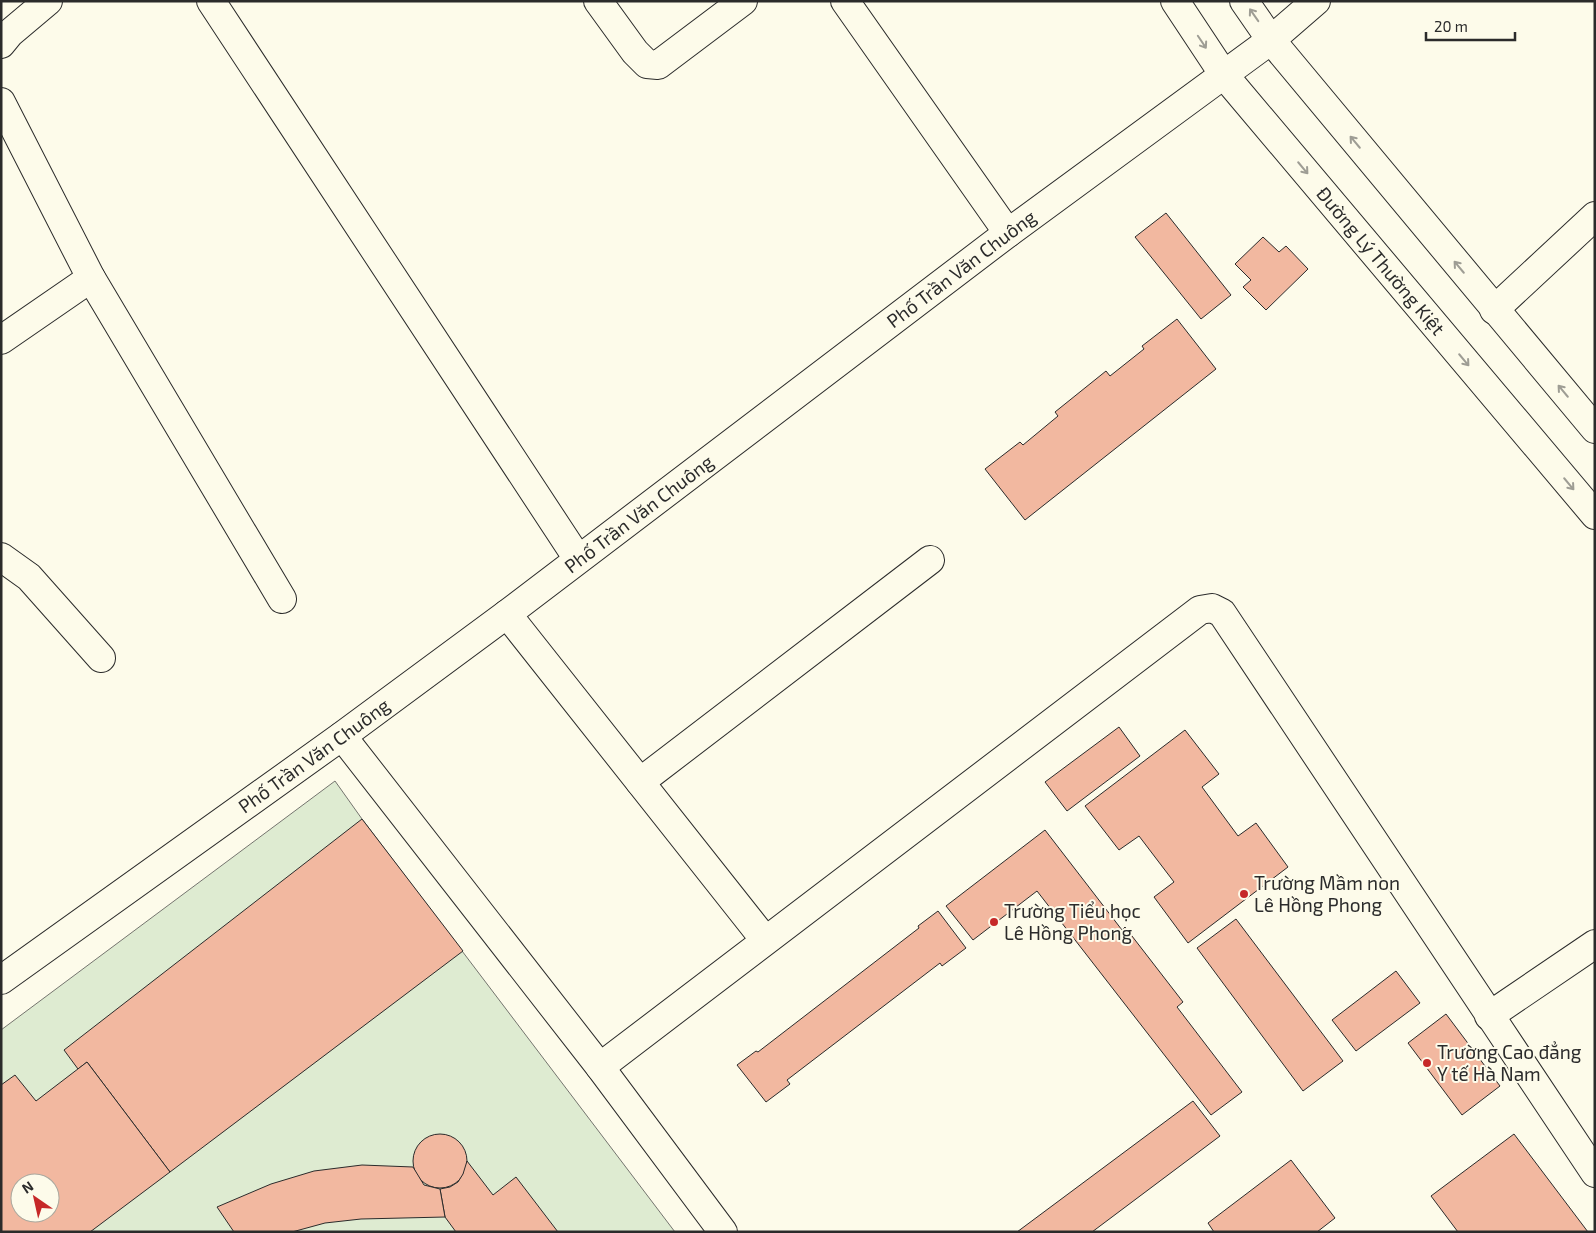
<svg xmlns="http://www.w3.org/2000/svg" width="1596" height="1233" viewBox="0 0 1596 1233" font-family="'Exo 2',sans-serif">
<rect width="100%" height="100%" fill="#fdfbea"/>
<!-- green -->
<path fill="#deebd1" stroke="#74746e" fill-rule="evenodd" d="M335,781L362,819L675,1232H1V1030ZM20,1183H50V1213H20Z"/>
<!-- building -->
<g fill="#f2b8a0" stroke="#2b2b2b" fill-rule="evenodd">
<polygon points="1166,213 1231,295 1201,319 1135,237"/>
<polygon points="1263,237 1279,252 1286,246 1308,269 1266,310 1243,287 1251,280 1235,264"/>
<polygon points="1177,319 1216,369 1025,520 985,469 1020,442 1023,445 1058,416 1055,412 1106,371 1110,376 1144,349 1142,346"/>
<polygon points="1119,727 1140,756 1067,811 1045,782"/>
<polygon points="1185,730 1219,774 1202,787 1238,836 1256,823 1288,867 1188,943 1154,897 1174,882 1139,836 1119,850 1085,806"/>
<polygon points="362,819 463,951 170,1172 87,1062 78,1069 64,1050"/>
<polygon points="1045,830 1122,930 1125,927 1183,1002 1177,1007 1242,1092 1211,1115 1037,891 973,940 946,906"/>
<polygon points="938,911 966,948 942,966 940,963 787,1080 790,1084 766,1102 737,1065 756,1051 758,1052 919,928 918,926"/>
<polygon points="1236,919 1343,1061 1303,1091 1197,948"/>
<polygon points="1396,971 1420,1003 1356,1051 1332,1020"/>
<polygon points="1446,1014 1500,1086 1462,1115 1408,1043"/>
<path d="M87,1062L170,1172L90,1232H1V1085L15,1075L36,1101ZM20,1183H50V1213H20Z"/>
<polygon points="1193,1101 1220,1136 1092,1232 1017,1232"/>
<circle cx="440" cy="1161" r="27"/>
<polygon points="1514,1134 1588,1232 1458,1232 1431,1196"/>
<polygon points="1291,1160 1335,1218 1317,1232 1214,1232 1208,1223"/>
<polygon points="467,1161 493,1195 516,1177 558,1232 456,1232 445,1217 440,1189 450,1187 458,1182 463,1174"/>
<polygon points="362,1165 413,1167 424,1185 440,1189 445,1217 361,1219 325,1223 292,1232 234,1232 217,1207 271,1184 314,1171"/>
</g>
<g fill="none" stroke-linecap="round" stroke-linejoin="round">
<!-- minor casing -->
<g stroke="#2b2b2b" stroke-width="30">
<g id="minor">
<polyline points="211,1 578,559"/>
<polyline points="598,1 635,52 647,64 658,65 743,1"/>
<polyline points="845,1 1008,233"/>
<polyline points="1,44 10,33 48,1"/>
<polyline points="1,102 91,278 282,599"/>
<polyline points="1494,310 1595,216"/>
<polyline points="1,340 91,278"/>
<polyline points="1,557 29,577 101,658"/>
<polyline points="507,614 765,940"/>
<polyline points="342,736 600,1067 723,1232"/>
<polyline points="640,782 930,560"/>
<path id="s1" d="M1,980L342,736L507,614L1008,233L1271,40L1316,1"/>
<polyline points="1489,1016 1595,944"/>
<polyline points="600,1067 1200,610 1212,608 1222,613 1595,1173"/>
</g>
</g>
<!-- major casing -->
<g stroke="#2b2b2b" stroke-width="30">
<g id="major">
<path id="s2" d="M1175,1L1224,75L1595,515"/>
<polyline points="1244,1 1271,40 1595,429"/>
</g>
</g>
<!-- minor -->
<use href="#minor" stroke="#fdfbea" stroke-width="28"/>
<!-- major -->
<use href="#major" stroke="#fdfbea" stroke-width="28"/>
</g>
<!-- one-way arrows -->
<defs><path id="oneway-shaft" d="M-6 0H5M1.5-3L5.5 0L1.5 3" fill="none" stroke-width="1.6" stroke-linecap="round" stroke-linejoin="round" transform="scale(1.25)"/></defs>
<g stroke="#9e9d94">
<use href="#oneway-shaft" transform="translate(1254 15) rotate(-125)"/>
<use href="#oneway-shaft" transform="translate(1202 42) rotate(56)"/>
<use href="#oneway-shaft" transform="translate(1355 142) rotate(-130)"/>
<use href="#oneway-shaft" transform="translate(1303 168) rotate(50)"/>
<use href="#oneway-shaft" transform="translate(1459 267) rotate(-130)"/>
<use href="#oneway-shaft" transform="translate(1464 360) rotate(50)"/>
<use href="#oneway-shaft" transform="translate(1563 391) rotate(-130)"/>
<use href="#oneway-shaft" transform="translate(1569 484) rotate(50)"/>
</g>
<!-- markers -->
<g fill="#c62828" stroke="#fdfbea" stroke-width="2">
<circle cx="1244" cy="894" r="5"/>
<circle cx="994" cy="922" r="5"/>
<circle cx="1427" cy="1063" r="5"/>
</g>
<g text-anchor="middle" stroke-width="4" stroke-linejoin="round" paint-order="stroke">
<!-- street labels -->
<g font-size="19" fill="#2b2b2b" stroke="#fdfbea">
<text dy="7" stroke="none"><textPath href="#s2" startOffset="332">Đường Lý Thường Kiệt</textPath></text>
<text dy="7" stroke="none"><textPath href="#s1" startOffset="1195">Phố Trần Văn Chuông</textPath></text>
<text dy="7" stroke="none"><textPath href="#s1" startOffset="790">Phố Trần Văn Chuông</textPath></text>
<text dy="7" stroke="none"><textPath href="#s1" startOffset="385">Phố Trần Văn Chuông</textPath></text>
</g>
<!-- poi labels -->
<g font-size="19" fill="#2b2b2b" stroke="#fdfbea" text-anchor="start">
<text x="1254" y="890">Trường Mầm non<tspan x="1254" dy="22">Lê Hồng Phong</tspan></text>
<text x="1004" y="918">Trường Tiểu học<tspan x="1004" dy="22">Lê Hồng Phong</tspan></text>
<text x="1437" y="1059">Trường Cao đẳng<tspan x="1437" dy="22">Y tế Hà Nam</tspan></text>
</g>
</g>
<!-- border -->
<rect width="1596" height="1233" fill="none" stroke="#2b2b2b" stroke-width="5"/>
<!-- north arrow -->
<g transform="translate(35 1198) rotate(326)"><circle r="24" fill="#fdfbea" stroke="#a9a89e"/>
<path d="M0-4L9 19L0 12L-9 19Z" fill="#c62828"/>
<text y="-8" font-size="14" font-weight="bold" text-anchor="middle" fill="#2b2b2b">N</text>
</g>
<!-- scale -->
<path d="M1426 32v8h89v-8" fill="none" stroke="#2b2b2b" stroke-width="2.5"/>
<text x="1434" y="32" font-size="15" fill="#2b2b2b" stroke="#fdfbea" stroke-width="4" paint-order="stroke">20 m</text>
</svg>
